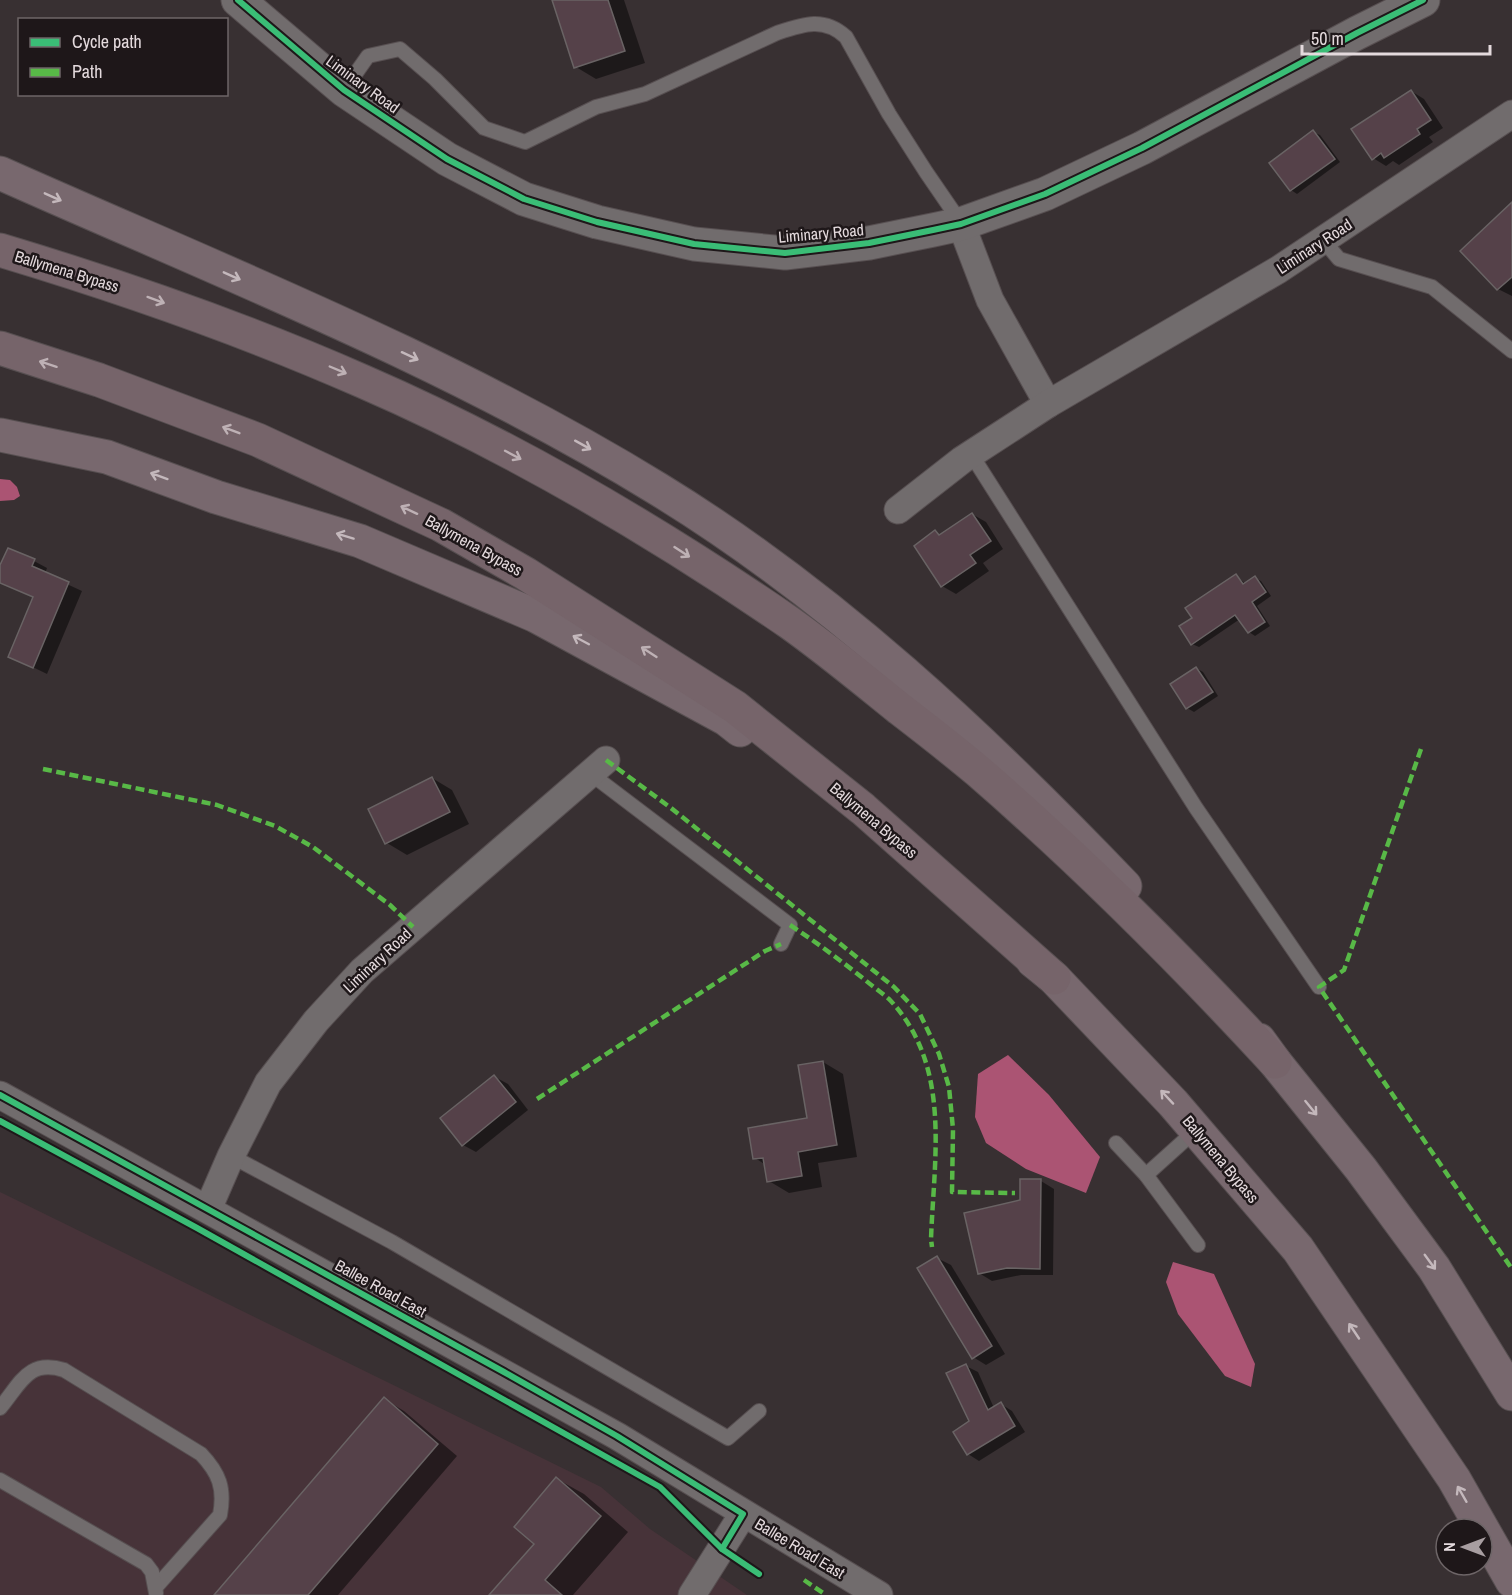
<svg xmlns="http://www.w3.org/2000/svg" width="1512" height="1595" viewBox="0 0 1512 1595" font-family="'Archivo Narrow',sans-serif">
<rect width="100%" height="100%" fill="#383032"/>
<!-- built -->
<polygon fill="#473339" points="0,1192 601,1487 650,1529 747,1595 0,1595"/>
<!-- water -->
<g fill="#ab5473">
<polygon points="0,479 10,480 17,487 20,496 14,500 0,501"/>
<polygon points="1008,1055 1049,1095 1100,1157 1086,1193 1026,1169 986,1143 975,1117 978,1074"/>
<polygon points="1173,1262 1214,1274 1255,1364 1251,1387 1225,1376 1178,1314 1166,1282"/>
</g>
<!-- shadow -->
<g fill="#0007">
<polygon points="554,0 624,0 645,63 596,79 576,67"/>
<polygon points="1411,91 1424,99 1443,128 1429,137 1433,142 1399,165 1393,161 1386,166 1373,158"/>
<polygon points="1313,132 1320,135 1340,162 1297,194 1291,190"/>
<polygon points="1512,204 1512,296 1498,289"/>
<polygon points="972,514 986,522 1003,549 983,563 989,571 956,594 942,586 935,532 941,536"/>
<polygon points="34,561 47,568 45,574 82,591 47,674 10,656 34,598 0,582 0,569"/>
<polygon points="1236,576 1246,584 1255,578 1261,581 1271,596 1257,606 1270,626 1255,636 1249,632 1240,619 1199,647 1192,644 1194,618"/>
<polygon points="1196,668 1203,672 1218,696 1194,712 1187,708 1172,684"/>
<polygon points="432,778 452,790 469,824 407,855 387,843 370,810"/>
<polygon points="823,1062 843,1074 857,1157 818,1163 822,1187 789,1193 769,1181 766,1165 755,1158 809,1119"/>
<polygon points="495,1077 508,1084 528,1110 476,1152 463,1145"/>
<polygon points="1041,1181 1054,1189 1053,1275 1021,1275 992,1281 979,1273 1021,1202"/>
<polygon points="937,1258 951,1265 1005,1354 986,1365 973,1357"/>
<polygon points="966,1366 978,1372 994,1408 1001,1404 1012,1411 1025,1432 979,1461 968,1454 971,1422"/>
<polygon points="384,1399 404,1411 457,1456 338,1595 216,1595"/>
<polygon points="557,1479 584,1494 628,1532 573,1595 491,1595 536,1544"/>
</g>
<!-- building -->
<g fill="#554149" stroke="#696364" stroke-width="1.5">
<polygon points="552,0 608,0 625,51 574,68"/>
<polygon points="1411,90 1431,120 1417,129 1420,134 1384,158 1381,153 1372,160 1351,129"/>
<polygon points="1313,130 1335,159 1290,191 1269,163"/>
<polygon points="1512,202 1512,277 1497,290 1460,251"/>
<polygon points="972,513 991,541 970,555 976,563 941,587 914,546 935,530 939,535"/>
<polygon points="8,548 35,559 32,566 69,582 33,668 8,657 33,597 0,583 0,565"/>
<polygon points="1236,574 1243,584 1255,576 1266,592 1252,602 1265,622 1248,633 1235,615 1191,645 1179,626 1192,618 1185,608"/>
<polygon points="1196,667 1213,692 1186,709 1170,684"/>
<polygon points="432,777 450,812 385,844 368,809"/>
<polygon points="823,1061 837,1145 798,1152 802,1176 767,1182 763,1158 753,1159 748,1128 807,1118 798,1065"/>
<polygon points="494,1075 516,1102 462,1146 440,1118"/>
<polygon points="1020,1179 1041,1179 1040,1269 1007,1268 978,1274 964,1213 1020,1200"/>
<polygon points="937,1256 992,1346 972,1359 917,1268"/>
<polygon points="966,1364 988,1410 1001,1402 1015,1426 967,1455 953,1432 969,1421 946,1373"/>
<polygon points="384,1397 438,1444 308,1595 214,1595"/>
<polygon points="556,1477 601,1516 545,1580 562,1595 489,1595 534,1544 514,1527"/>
</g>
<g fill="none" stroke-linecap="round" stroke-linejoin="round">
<!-- service casing -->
<g stroke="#574f51" stroke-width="16">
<g id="service">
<path d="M344,90L368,56L400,49L435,79L484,128L525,142L596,107L645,94L777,33C804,24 824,17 846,37L889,114L926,172L961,223"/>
<polyline points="1323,240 1339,259 1432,287 1512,351"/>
<polyline points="971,454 1196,808 1319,987"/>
<polyline points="591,774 790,925 781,944"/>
<polyline points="1116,1143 1146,1175 1198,1245"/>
<polyline points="231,1156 392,1242 728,1438 759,1411"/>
<polyline points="1146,1175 1196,1130"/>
<path d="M0,1408C21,1383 28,1359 64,1370L201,1454C219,1473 225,1488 220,1515L156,1587"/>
<polyline points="0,1480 146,1564 152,1572 156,1593"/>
</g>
</g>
<!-- minor casing -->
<g stroke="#574f51" stroke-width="29">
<g id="minor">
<polyline points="961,224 990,300 1048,404"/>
<polyline points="898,510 962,460 1048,404 1278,270 1512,114"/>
<polyline points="0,1095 617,1436 879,1595"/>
<polyline points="208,1209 231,1156 268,1083 316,1021 362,971 606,760"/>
<polyline points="692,1595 743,1514"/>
</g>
</g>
<!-- tertiary casing -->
<g stroke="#574f51" stroke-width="35">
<polyline id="tertiary" points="238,0 344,90 447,159 524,199 597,222 694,244 785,253 869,243 933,230 961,224 1045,194 1142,148 1357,33 1423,0"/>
</g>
<!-- trunk casing -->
<g stroke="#574f51" stroke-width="35">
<g id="trunk">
<path d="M0,173C222,272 450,361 658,489C833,596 984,739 1125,886"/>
<polyline points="0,435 107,457 216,497 360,541 536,616 726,719 740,730"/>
<polyline points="1033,961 1054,978 1173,1103 1298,1249 1454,1479 1512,1581"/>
<polyline points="1259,1040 1275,1062 1361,1169 1434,1268 1512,1394"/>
</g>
</g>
<!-- motorway casing -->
<g stroke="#574f51" stroke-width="35">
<g id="motorway">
<path d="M0,250C123,287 244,329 362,381C512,446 656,531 790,623C828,650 864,680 900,709C926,729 952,749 978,771C1083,862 1181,960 1275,1062"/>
<polyline points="0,348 99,380 258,440 441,525 526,574 735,707 863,809 1054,978"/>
</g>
</g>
<!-- service -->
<use href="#service" stroke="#716c6d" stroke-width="14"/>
<!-- minor -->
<use href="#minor" stroke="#716c6d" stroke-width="27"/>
<!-- tertiary -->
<use href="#tertiary" stroke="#716c6d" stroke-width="33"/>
<!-- trunk -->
<use href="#trunk" stroke="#78686e" stroke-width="33"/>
<!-- motorway -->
<use href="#motorway" stroke="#76646a" stroke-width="33"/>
<!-- quiet -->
<g stroke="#58b947" stroke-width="4.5" stroke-dasharray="9 4.5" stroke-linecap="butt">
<polyline points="1421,749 1344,970 1319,987 1512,1269"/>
<polyline points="606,760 671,808 894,987 920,1014 939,1054 949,1087 953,1129 952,1192 1015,1193"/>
<polyline points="43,769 217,805 275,826 313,847 390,905 413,927"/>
<path d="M790,925C816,942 840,960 864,979C872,986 881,992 889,999C952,1065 934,1156 931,1239L932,1247"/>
<polyline points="537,1099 765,951 781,944"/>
<polyline points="804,1580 826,1595"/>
</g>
<!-- cycleway casing -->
<g stroke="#1e1719" stroke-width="10">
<g id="cycleway">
<polyline points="238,0 344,90 447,159 524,199 597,222 694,244 785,253 869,243 933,230 961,224 1045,194 1142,148 1357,33 1423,0"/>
<polyline points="0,1095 504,1372 617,1436 743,1514 722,1549"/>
<polyline points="0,1121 197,1228 660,1487 722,1549 759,1574"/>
</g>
</g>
<!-- cycleway -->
<use href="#cycleway" stroke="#3abd76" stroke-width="6"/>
</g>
<!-- one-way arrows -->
<defs><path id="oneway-shaft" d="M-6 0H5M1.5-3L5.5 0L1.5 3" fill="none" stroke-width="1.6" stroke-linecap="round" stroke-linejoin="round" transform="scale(1.5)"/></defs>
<g stroke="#c4b8bc">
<use href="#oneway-shaft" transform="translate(53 197) rotate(24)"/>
<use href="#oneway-shaft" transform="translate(232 276) rotate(24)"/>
<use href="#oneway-shaft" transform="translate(410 356) rotate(25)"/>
<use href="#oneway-shaft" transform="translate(583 445) rotate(29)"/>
<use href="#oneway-shaft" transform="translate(159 476) rotate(-160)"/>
<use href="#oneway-shaft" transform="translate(345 536) rotate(-163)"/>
<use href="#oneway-shaft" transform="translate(581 640) rotate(-152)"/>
<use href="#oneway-shaft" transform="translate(1167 1097) rotate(-133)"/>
<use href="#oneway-shaft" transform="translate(1311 1108) rotate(51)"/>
<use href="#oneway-shaft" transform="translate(1430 1262) rotate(54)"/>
<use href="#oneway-shaft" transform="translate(1354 1331) rotate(-124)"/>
<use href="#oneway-shaft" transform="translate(1462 1494) rotate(-120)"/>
</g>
<g stroke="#beb1b5">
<use href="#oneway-shaft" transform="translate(156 300) rotate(20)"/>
<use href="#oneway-shaft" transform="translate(48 364) rotate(-162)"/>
<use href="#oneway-shaft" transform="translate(338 370) rotate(23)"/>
<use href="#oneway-shaft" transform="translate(231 430) rotate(-159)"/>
<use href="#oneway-shaft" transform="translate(513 455) rotate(28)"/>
<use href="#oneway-shaft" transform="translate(409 510) rotate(-155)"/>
<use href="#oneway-shaft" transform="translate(682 552) rotate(33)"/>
<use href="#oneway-shaft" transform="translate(649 652) rotate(-147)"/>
</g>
<g text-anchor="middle" stroke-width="5" stroke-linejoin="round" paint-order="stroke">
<!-- street labels -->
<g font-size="16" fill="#e4dadd" stroke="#1e1719">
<text transform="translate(363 84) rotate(36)" y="6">Liminary Road</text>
<text transform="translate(821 233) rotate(-5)" y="6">Liminary Road</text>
<text transform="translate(1314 246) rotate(-33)" y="6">Liminary Road</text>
<text transform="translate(67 271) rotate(17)" y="6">Ballymena Bypass</text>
<text transform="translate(474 545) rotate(29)" y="6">Ballymena Bypass</text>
<text transform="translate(874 820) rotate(40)" y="6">Ballymena Bypass</text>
<text transform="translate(377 960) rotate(-43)" y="6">Liminary Road</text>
<text transform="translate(1221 1159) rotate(50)" y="6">Ballymena Bypass</text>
<text transform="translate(381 1288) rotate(29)" y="6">Ballee Road East</text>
<text transform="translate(800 1548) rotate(31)" y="6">Ballee Road East</text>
</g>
</g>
<!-- legend -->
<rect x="18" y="18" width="210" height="78" fill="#1e1719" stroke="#6d6567" stroke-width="1.5"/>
<rect x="30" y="38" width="30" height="9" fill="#3abd76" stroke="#6d6567" stroke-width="1.5"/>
<text x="72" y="48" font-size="18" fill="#e4dadd">Cycle path</text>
<rect x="30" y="68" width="30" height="9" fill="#58b947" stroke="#6d6567" stroke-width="1.5"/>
<text x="72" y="78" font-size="18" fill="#e4dadd">Path</text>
<!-- north arrow -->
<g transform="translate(1464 1547) rotate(270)"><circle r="28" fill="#1e1719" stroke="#6d6567" stroke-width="1.5"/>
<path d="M0-4.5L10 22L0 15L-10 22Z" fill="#a89ea1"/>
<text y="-9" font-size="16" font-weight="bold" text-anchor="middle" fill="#e4dadd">N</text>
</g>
<!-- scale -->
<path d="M1302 45v9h188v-9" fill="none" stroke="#e4dadd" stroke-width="3"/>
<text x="1311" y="45" font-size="18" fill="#e4dadd" stroke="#1e1719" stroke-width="4.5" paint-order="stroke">50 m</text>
</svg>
